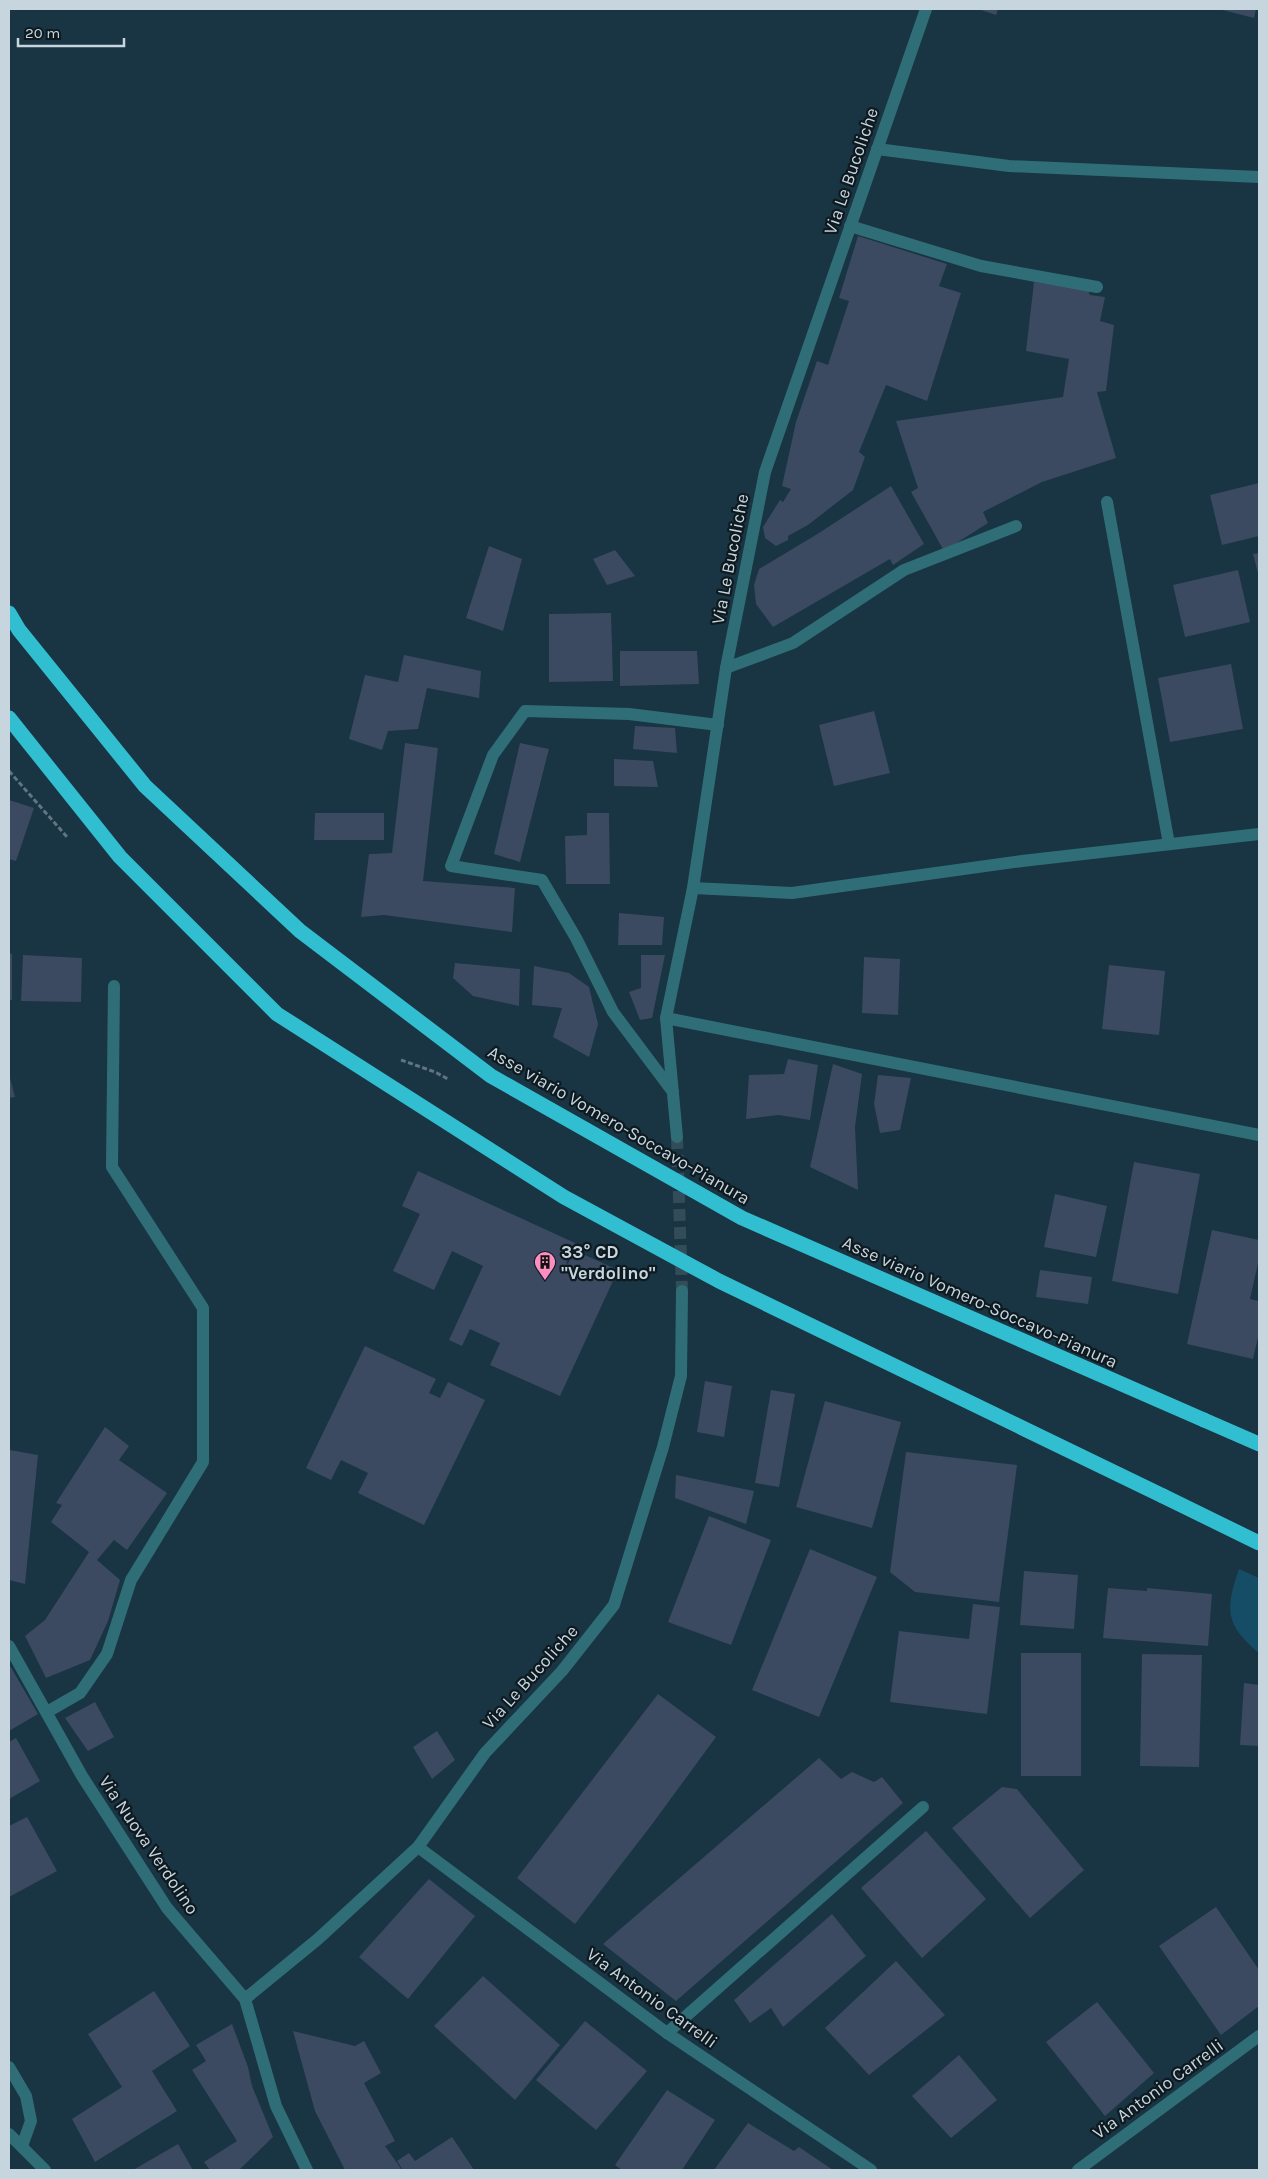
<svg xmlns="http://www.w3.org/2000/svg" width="1268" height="2179" viewBox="0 0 1268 2179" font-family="Karla,sans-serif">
<rect width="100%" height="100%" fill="#193442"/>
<!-- grass -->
<path fill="#164d66" d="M1239,1569L1259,1578V1653C1225,1625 1225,1609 1239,1569Z"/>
<!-- building -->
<g fill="#3b4a60">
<polygon points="978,9 998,9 996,15"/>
<polygon points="1219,9 1256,9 1254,18"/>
<polygon points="858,236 947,264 939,286 961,293 927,401 886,385 859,452 865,457 853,490 808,525 788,536 788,540 776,546 765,538 763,527 780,500 783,502 791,489 782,486 796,422 817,361 828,365 849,301 839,298"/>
<polygon points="1034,282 1088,290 1090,295 1105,297 1100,321 1114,325 1106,391 1097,392 1116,458 1042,482 983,512 988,523 944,551 911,492 918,488 896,421 1063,397 1069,359 1026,351"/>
<polygon points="1259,483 1259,536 1222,545 1210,495"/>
<polygon points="891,486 924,544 893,565 890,559 773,627 756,604 754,585 759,569 819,533"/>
<polygon points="489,546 522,559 503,631 466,618"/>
<polygon points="615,550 635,576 607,585 593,559"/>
<polygon points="1259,553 1259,577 1253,554"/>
<polygon points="1238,570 1250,622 1185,637 1173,585"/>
<polygon points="611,613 613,681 549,682 549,614"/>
<polygon points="620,651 697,651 699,684 620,686"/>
<polygon points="404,655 481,671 479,698 427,688 418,729 388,731 382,750 349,739 365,675 398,682"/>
<polygon points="1231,664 1243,729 1170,742 1158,678"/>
<polygon points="874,711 890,773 834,786 819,725"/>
<polygon points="635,726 675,728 677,753 633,749"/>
<polygon points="405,743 438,748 423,881 515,888 512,932 384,915 361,917 369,854 392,853"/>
<polygon points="520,743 549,749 520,862 494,854"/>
<polygon points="614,759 653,761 658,787 614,786"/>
<polygon points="9,800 34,808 16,861 9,859"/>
<polygon points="315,813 384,813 384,840 314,840"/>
<polygon points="587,813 609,813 610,884 566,884 565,836 587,835"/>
<polygon points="619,913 664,917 662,945 618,945"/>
<polygon points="9,953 12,954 12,1000 9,1000"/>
<polygon points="23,955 82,958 81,1002 21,1001"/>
<polygon points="641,955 665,955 652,1018 640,1020 629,992 641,988"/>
<polygon points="864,957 900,959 898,1015 862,1013"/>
<polygon points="455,963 520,969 519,1006 473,996 453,978"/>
<polygon points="1109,965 1165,971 1159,1035 1102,1029"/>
<polygon points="534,966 569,973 589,987 598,1024 589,1057 553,1037 562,1008 532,1005"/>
<polygon points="788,1059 818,1065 810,1120 779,1115 746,1119 749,1075 784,1074"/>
<polygon points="833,1064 862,1074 855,1127 858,1190 810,1167"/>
<polygon points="9,1074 15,1097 9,1098"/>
<polygon points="878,1075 911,1078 900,1130 880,1133 874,1104"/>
<polygon points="1134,1162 1200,1174 1178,1294 1112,1281"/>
<polygon points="418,1171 575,1243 566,1263 568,1264 574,1250 618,1270 560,1396 490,1365 500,1343 470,1329 462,1346 449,1340 483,1266 452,1251 434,1290 393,1271 420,1214 402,1206"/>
<polygon points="1055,1194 1107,1206 1096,1257 1044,1247"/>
<polygon points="1212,1230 1259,1240 1259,1259 1250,1299 1259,1301 1259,1333 1253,1359 1187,1344"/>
<polygon points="1040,1270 1092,1277 1088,1304 1036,1297"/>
<polygon points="365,1346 436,1379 429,1393 440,1398 448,1382 485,1400 424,1525 358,1493 368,1473 341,1460 331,1480 306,1468"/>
<polygon points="705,1381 732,1386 724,1437 697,1432"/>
<polygon points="771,1390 795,1394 779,1487 755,1483"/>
<polygon points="825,1401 901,1422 872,1528 796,1507"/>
<polygon points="105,1427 129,1446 119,1460 167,1493 127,1550 114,1540 97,1560 120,1580 108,1621 90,1660 46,1678 25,1636 45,1620 89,1552 51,1522 62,1505 56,1503"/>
<polygon points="10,1450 38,1455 25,1584 9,1580"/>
<polygon points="906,1452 1017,1465 999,1602 915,1592 890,1572"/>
<polygon points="676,1475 754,1491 746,1524 675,1498"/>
<polygon points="709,1516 771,1540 731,1645 668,1622"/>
<polygon points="810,1549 877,1577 819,1717 752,1690"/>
<polygon points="1024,1571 1078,1575 1074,1629 1020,1625"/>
<polygon points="1108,1588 1147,1591 1147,1588 1212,1594 1208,1646 1103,1638"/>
<polygon points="973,1604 1000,1607 987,1714 890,1702 899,1631 969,1639"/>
<rect x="1021" y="1653" width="60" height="123"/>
<polygon points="1142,1654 1202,1655 1199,1767 1140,1766"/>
<polygon points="9,1664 38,1714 9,1731"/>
<polygon points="1244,1683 1259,1685 1259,1746 1240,1745"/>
<polygon points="658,1694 716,1737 650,1827 575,1924 517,1878"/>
<polygon points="95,1702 114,1737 88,1751 65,1718"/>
<polygon points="437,1731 455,1760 432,1779 413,1747"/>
<polygon points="16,1738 40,1781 9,1799 9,1742"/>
<polygon points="819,1758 841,1779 852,1772 874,1782 882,1777 903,1803 676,2001 603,1944"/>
<polygon points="1002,1787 1017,1789 1084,1870 1030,1918 952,1828"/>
<polygon points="27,1817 57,1871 9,1897 9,1826"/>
<polygon points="926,1831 986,1899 922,1958 861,1888"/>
<polygon points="429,1879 475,1916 408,1999 359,1957"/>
<polygon points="1216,1907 1259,1970 1259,2006 1221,2035 1159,1946"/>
<polygon points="832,1914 866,1956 783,2027 771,2008 750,2023 734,2000"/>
<polygon points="896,1961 945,2015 869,2075 825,2028"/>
<polygon points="483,1976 560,2045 515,2100 434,2026"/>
<polygon points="154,1991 190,2046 152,2071 177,2111 95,2162 72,2119 122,2087 88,2034"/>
<polygon points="1097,2002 1154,2073 1105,2116 1046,2042"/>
<polygon points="585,2021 647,2071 596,2130 536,2080"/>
<polygon points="232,2024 248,2067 252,2086 273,2137 239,2170 210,2170 204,2162 237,2141 192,2070 206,2061 196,2045"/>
<polygon points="293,2031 355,2046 364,2041 381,2073 364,2083 395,2141 385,2146 402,2170 345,2170 315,2111"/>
<polygon points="959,2055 997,2100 951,2138 912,2096"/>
<polygon points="667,2090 715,2120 682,2170 622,2170 615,2165"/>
<polygon points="748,2123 794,2151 799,2147 833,2170 714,2170"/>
<polygon points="452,2137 474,2170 403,2170 397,2161 409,2153 415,2161"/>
<polygon points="178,2144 193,2170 133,2170"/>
</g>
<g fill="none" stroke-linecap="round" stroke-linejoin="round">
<!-- street-tunnel -->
<polyline stroke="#334c59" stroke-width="12" stroke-dasharray="12 6" stroke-linecap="butt" points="677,1137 682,1291"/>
<!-- path -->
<g stroke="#5f7581" stroke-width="3" stroke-dasharray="5 2.5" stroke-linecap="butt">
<polyline points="9,771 68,838"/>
<polyline points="401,1060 435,1072 448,1079"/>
</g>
<!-- lane -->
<g stroke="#2f6e77" stroke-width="12">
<polyline points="877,149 1009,166 1259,177"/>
<polyline points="850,226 981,266 1097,287"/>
<polyline points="1107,502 1169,844"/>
<polyline points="726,668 793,643 904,570 1016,526"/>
<polyline points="693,888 792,893 1022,861 1259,834"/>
<polyline points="666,1018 1259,1135"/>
<polyline points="673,1092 613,1012 576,938 542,880 451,866 493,755 525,711 629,714 718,725"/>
<polyline points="47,1712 80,1693 107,1654 131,1580 203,1462 203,1308 112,1167 114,986"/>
<polyline points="667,2033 923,1807"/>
<polyline points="9,2067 26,2096 31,2121 22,2146"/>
</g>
<!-- street -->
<g stroke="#2f6e77" stroke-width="12">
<polyline points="677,1137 666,1018 693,888 726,668 765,472 926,9"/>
<polyline points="9,1646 82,1776 167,1908 245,1999 276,2106 307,2170"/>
<polyline points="418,1847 667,2033 871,2170"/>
<polyline points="245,1999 318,1939 418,1847 485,1753 562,1671 614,1605 663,1447 681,1376 682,1291"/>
<polyline points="9,2134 45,2170"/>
<polyline points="1078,2170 1259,2036"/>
</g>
<!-- highway -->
<g stroke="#30bed0" stroke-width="15">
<polyline points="1204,1420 1259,1444"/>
<polyline points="1163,1496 1259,1543"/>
</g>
<!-- highway-bridge -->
<g stroke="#30bed0" stroke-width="15">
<polyline points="9,613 19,630 145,786 300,931 491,1076 742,1218 1204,1420"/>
<polyline points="9,718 120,857 277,1014 564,1197 719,1281 1163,1496"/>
</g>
</g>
<!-- icons -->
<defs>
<g id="building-pin" transform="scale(1.125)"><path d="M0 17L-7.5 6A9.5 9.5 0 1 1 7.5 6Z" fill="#fd8ec0" stroke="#0e1a20"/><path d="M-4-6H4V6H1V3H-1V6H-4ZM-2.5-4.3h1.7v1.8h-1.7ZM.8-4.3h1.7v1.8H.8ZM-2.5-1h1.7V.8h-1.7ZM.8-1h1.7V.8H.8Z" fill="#111"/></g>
</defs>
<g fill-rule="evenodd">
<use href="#building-pin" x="545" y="1262"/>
</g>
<g text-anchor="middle" stroke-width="4.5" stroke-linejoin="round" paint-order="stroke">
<!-- street labels -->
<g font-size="18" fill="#c6d5de" stroke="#0e1a20">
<text transform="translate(851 171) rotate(-71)" y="6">Via Le Bucoliche</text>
<text transform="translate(730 559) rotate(-79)" y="6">Via Le Bucoliche</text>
<text transform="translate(619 1125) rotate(30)" y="6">Asse viario Vomero-Soccavo-Pianura</text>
<text transform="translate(980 1302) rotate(24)" y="6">Asse viario Vomero-Soccavo-Pianura</text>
<text transform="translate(530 1677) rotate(-48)" y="6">Via Le Bucoliche</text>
<text transform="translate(149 1845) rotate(56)" y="6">Via Nuova Verdolino</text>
<text transform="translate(652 1998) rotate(36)" y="6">Via Antonio Carrelli</text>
<text transform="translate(1158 2089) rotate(-36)" y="6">Via Antonio Carrelli</text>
</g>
<!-- poi labels -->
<g font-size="18" font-weight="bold" fill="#c6d5de" stroke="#0e1a20" text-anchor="start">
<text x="561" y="1258">33° CD<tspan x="561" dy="21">"Verdolino"</tspan></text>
</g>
</g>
<!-- border -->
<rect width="1268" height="2179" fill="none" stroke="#c6d5de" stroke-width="20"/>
<!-- scale -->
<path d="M18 38v8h106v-8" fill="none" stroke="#c6d5de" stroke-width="2.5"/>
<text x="25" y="38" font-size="15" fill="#c6d5de" stroke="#0e1a20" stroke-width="4" paint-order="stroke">20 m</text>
</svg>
